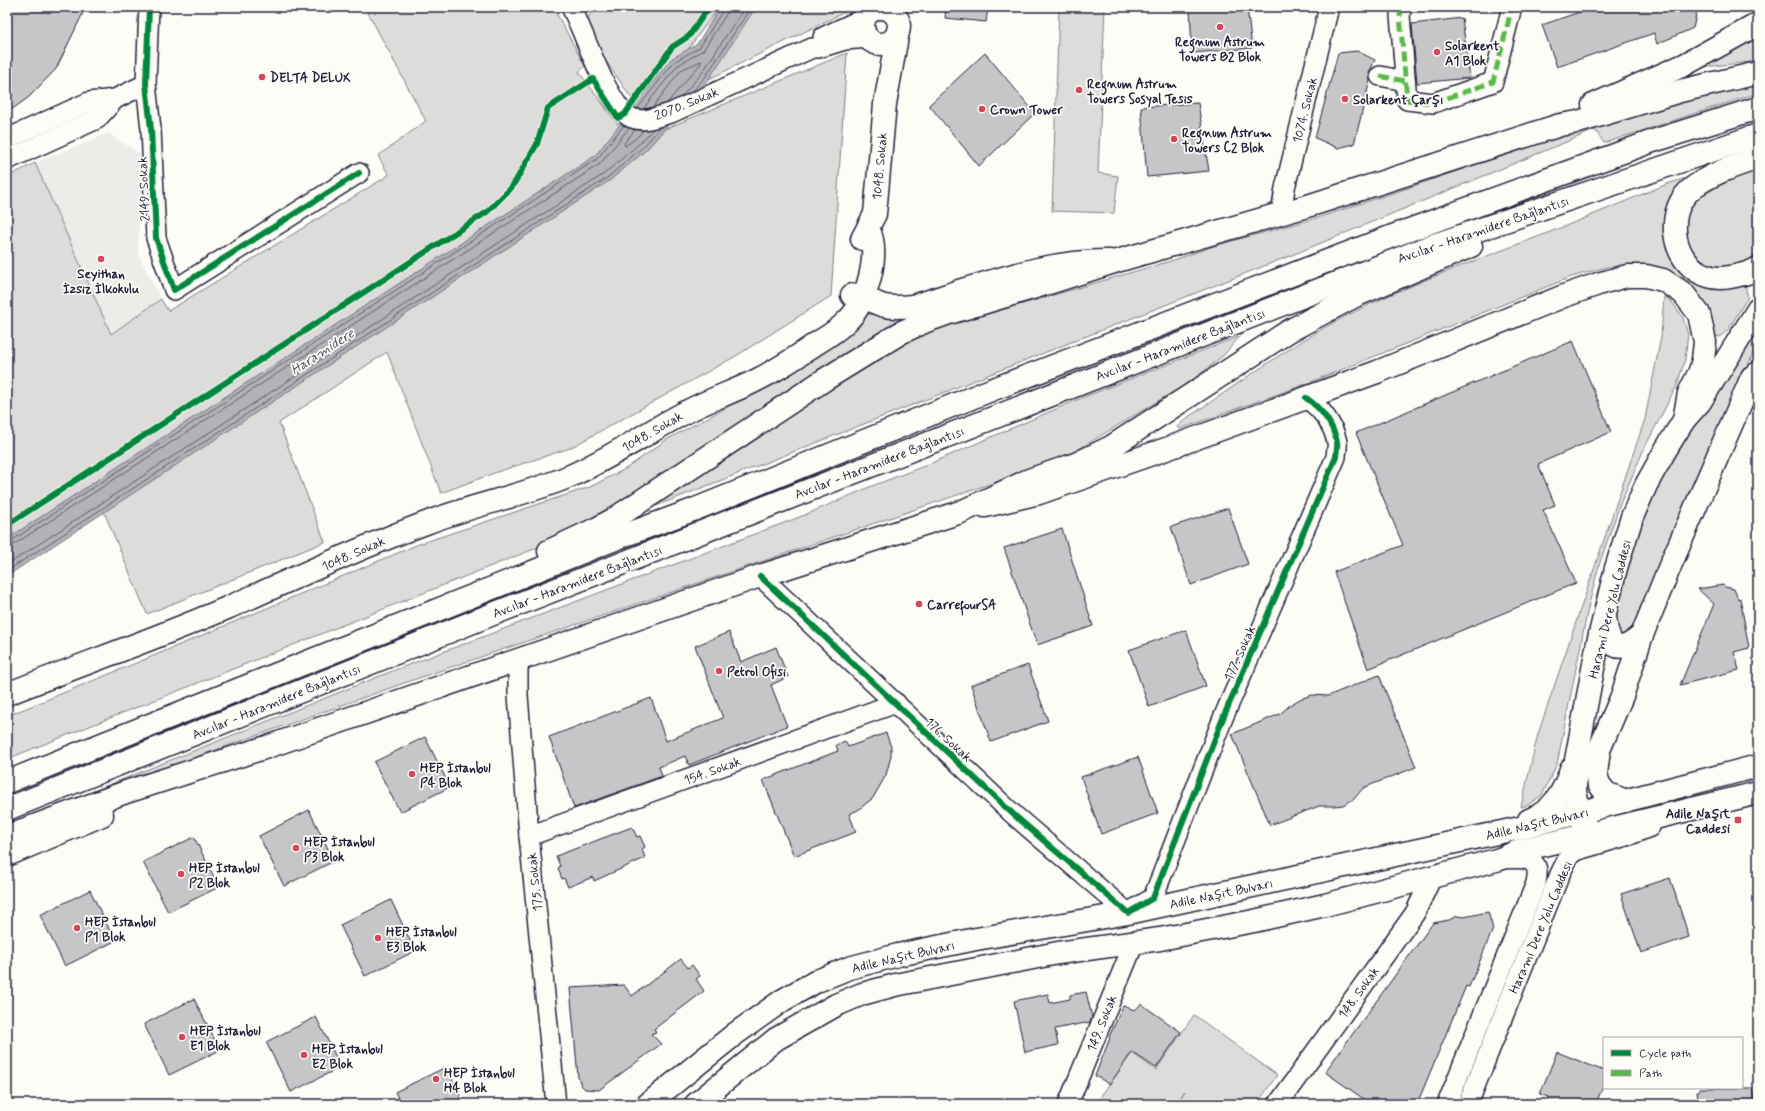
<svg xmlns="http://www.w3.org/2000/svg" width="1765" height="1111" viewBox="0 0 1765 1111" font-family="Mynerve,sans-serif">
<rect width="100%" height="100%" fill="#fdfcf7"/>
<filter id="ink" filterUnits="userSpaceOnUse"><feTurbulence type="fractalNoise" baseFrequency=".025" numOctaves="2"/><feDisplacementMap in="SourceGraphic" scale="8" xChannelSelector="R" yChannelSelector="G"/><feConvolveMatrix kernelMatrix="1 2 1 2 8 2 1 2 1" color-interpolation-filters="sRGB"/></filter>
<g filter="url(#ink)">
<!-- built -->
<polygon fill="#ecece9" points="108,133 142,155 138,254 161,299 111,334 35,163"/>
<!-- green -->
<g fill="#dddcdb" stroke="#807f8b">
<polygon points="365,7 553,7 585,66 579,72 619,126 595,156 7,539 7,177 35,163 111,334 161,299 168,311 389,175 378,156 426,121"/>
<polygon points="595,7 719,7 650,101 632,99 582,26"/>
<polygon points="755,7 855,7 705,81"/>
<polygon points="1059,7 1105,7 1098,173 1118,176 1114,213 1052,211"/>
<polygon points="1758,35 1758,61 1695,68"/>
<polygon points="847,53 831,296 736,356 570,448 494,473 441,493 387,352 279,423 325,542 147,614 104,512 609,181 646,150 665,129"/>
<polygon points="1758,83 1758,93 1604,143 1595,130 1292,255 656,506 708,466 888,350 930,331 1174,260 1214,246 1317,218 1405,189 1615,116"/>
<path d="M1758,167V255C1752,259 1742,267 1734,268C1693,272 1668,226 1698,196C1700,193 1703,189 1706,187C1719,180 1744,173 1758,167Z"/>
<path d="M1686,178L1673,196L1676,256L1746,282V290L1748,297L1728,330L1720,337L1713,335L1704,305L1696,292L1680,278L1663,268L1640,265L1607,267L1571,277L1306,384L1180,429L1177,427L1187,418C1238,384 1289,346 1344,317C1418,279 1496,254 1573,223C1605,210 1637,196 1670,183Z"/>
<polygon points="1664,296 1671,301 1682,316 1685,324 1688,334 1685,359 1677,385 1644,449 1620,504 1599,565 1588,608 1557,764 1542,795 1526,806 1521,807 1538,734 1645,419 1661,337"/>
<polygon points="868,314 888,317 915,316 590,525 534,549 7,759 7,716 158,654 419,544 590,487 627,468 666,440 748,396"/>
<polygon points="1758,328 1758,340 1729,414 1695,483 1632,630 1621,637 1612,627 1626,562 1659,484 1713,395"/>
<polygon points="1240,336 1224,355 1193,380 1077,450 1031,470 410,681 83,797 96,790 395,670 805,515 872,486 927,465 1079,399"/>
<polygon points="1194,1015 1277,1075 1257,1104 1176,1104 1185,1091 1176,1104 1095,1104 1132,1053 1156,1070"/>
</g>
<!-- water -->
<polygon fill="#b2b2b7" stroke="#787885" points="720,7 756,7 709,79 646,150 609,181 7,576 7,539 595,156 671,59 697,44"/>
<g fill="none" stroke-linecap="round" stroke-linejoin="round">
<!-- shore -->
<g stroke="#5c5c6d" stroke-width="1">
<polyline points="692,92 706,76 751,7"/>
<polyline points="681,97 702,73 745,7"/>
<polyline points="652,108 681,70 701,61 701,63 667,103"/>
<polyline points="637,109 674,62 700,47 723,10 723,7"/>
<polyline points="643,109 677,66 703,50 727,13 728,7"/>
<polyline points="635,130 624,143 625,146 635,139 644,130"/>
<polyline points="7,542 11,541 597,159 624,125"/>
<polyline points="7,547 13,545 600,164 629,128"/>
<polyline points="7,565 604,174 640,143 653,129"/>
<polyline points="7,571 607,178 643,147 661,127"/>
</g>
</g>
<!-- building -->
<g fill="#c6c6c8" stroke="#22223b">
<polygon points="7,7 84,7 82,15 56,69 29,97 7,113"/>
<polygon points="946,7 988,7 986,22 945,18"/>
<polygon points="1190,7 1247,7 1252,48 1192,53"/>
<polygon points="1594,7 1698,7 1693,28 1657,44 1654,33 1557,67 1542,25"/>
<polygon points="1462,18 1470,78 1417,83 1412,24"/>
<polygon points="1357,51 1375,60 1369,73 1370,80 1354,144 1338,148 1315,138 1338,53"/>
<polygon points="985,53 1035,113 979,166 929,105"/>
<polygon points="1198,103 1209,171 1147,177 1141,107"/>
<polygon points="1573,341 1611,432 1538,464 1555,505 1543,510 1576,583 1368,669 1334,572 1403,545 1356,433"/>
<polygon points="1228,508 1248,564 1191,585 1171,527"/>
<polygon points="1062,529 1093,626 1037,645 1004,548"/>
<polygon points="1723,585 1725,587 1734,589 1738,599 1740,598 1749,648 1734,652 1739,670 1680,685 1714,604 1698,589"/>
<polygon points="1186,630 1206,686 1149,707 1129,650"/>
<polygon points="729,632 741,662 776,647 788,677 771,685 787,726 689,765 685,756 659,767 662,776 574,808 549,737 651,698 666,741 723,718 695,646"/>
<polygon points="1028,665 1048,721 991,742 971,685"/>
<polygon points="1379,675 1416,767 1363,788 1354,799 1343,805 1334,806 1319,806 1270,825 1232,734 1280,714 1290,705 1300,699 1312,695 1328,696"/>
<polygon points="886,733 891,747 891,756 886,775 873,798 858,810 849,814 856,832 794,856 763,780 838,751 836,745 845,741 848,747"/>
<polygon points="425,737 450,787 400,812 374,762"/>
<polygon points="1138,757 1158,813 1101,834 1081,777"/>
<polygon points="309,810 334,861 284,886 259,836"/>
<polygon points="632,827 637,837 640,836 645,847 642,849 645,858 594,881 593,877 568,887 564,878 562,879 558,868 560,866 556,856"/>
<polygon points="194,837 219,887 168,912 143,862"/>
<polygon points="1670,878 1689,937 1641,953 1621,894"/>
<polygon points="90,890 115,941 65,966 40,915"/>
<polygon points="391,900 415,951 365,976 340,925"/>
<polygon points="1488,912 1493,929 1469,987 1466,986 1417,1104 1371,1104 1325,1072 1433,923 1449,920 1457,916 1464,917"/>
<polygon points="681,959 688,968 692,965 700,976 696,979 704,991 654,1029 656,1032 651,1034 661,1044 599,1090 585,1089 581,1085 578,1077 570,988 624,985 632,996"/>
<polygon points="1086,992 1092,1017 1090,1022 1055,1029 1058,1045 1025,1052 1014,1001 1048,994 1050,1003 1070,999 1070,995"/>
<polygon points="194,999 220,1050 169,1075 144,1024"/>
<polygon points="1141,1004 1181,1032 1156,1068 1132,1052 1110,1084 1095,1076 1110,1038 1109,1037 1123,1006 1135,1010"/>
<polygon points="316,1017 341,1067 291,1092 266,1042"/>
<polygon points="1557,1052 1604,1071 1604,1083 1596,1104 1553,1104 1547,1101 1549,1097 1540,1094"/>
<polygon points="446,1067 464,1104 401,1104 395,1092"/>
<polygon points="1699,1088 1752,1088 1754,1102 1752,1104 1699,1104 1697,1091 1699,1091"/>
</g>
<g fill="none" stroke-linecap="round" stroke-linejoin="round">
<!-- minor casing -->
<g stroke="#22223b" stroke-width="22">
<g id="minor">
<polyline points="149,7 146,84 151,129 156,238 174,290 359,173"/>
<path d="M571,7C584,31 609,110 632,118C644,123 659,116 671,113L812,48H819L845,40L868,38"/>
<polyline points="1402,7 1400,15 1407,100 1433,103 1493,82 1512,7"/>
<polyline points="823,37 866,17"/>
<polyline points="1380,76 1405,81"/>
<polyline points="7,139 89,102 115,99 146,84"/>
<polyline points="7,160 97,119 115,99"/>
<polyline points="1281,214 1285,188 1329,7"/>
<path d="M760,576L1014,815L1128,913L1153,898L1223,718L1336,457C1336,453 1338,446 1337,442C1333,424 1321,408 1306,398"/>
<polyline points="518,660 518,695 529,836 556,1104"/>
<polyline points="529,836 896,703"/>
<polyline points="1068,1104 1134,943"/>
<polyline points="1278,1104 1415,913 1432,877"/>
<path d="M1447,1104L1536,883C1542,856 1524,858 1503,859"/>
<polyline points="1468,1104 1560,874 1569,856 1575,851 1630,835 1650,827"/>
</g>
</g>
<!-- major casing -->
<g stroke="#22223b" stroke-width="25">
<g id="major">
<circle cx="881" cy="26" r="18"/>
<polyline points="862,239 875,214 885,104 898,31"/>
<path d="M852,295C864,293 873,304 885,306C894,308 904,307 912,306C928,302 944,296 959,291C1008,276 1058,260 1110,261"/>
<polyline points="985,506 1039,493 1169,448 1377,372 1564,296 1601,283 1627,276 1646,276 1663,280 1683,293 1699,314 1705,342 1703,360 1700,371 1689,393 1684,420"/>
<path d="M1605,617C1608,647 1617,657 1642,635"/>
<path d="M7,694C80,665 155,639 227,608C293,579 358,548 426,523C472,505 522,496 568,477C612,458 651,429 694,408C714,398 735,391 755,381C777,370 797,357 817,343C827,337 837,331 846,322C867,303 881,254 868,228"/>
<polyline points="1626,801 1606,793 1599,784 1596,774 1599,750 1622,696 1642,635 1670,566 1752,377"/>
<path d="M1529,820C1553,811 1564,792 1571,769"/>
<polyline points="1586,827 1582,820 1575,792 1576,760 1598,642 1616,568 1632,517 1646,485 1666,449 1684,420 1700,402 1758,309"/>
<polyline points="648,1104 735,1034 783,1000 817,981 849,968 898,955 976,939 1128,913 1520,828 1758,766"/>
<polyline points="696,1104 776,1039 836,1005 862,994 895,985 1058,953 1160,939 1254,921 1325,905 1500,859 1518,851 1758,793"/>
</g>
</g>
<!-- highway casing -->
<g stroke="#22223b" stroke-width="25">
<g id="highway">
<polyline points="1593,105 1684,65 1758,24"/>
<path d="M1758,158C1735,166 1708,174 1689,191C1664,215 1673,266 1708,276C1716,279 1727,278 1735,276C1744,274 1751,273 1758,268"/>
<polyline points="1745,395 1758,373"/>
<polyline points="549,551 598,528 614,519 824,380 902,332 924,322 949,313 1052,282 1117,261 1314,204 1560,125 1578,122 1680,91 1758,73"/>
<polyline points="7,782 620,537 693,510 991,390 1390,237 1653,141 1758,108"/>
<polyline points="7,809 488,616 1431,246 1758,135"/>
<polyline points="7,836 126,792 267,747 760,576 961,512 1029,480 1076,464 1111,447 1289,331 1355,296 1471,246"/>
<polyline points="7,855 102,815"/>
</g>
</g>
<!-- minor -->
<use href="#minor" stroke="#fdfcf7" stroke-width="19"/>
<!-- major -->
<use href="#major" stroke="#fdfcf7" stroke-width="22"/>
<!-- highway -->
<use href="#highway" stroke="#fdfcf7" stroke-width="22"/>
<!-- quiet -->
<g stroke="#58b947" stroke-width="5" stroke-dasharray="10 5" stroke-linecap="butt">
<polyline points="1402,7 1400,15 1407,100 1433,103 1493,82 1512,7"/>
<polyline points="1380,76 1405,81"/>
</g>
<!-- cycleway casing -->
<g stroke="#fdfcf7" stroke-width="8">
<g id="cycleway">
<polyline points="149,7 146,84 151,129 156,238 174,290 359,173"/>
<polyline points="7,525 487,212 512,187 537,144 548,108 593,79 618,118 625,114 672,47 689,36 709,7"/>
<path d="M760,576L1014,815L1128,913L1153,898L1223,718L1336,457C1336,453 1338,446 1337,442C1333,424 1321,408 1306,398"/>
</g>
</g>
<!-- cycleway -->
<use href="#cycleway" stroke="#00873e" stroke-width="6"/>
</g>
</g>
<!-- markers -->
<g fill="#d1495b" stroke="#fdfcf7" stroke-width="1.5">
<circle cx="1220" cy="27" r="4"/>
<circle cx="1437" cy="52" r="4"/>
<circle cx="262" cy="77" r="4"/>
<circle cx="1079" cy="90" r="4"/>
<circle cx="1345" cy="99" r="4"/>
<circle cx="982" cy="109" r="4"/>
<circle cx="1174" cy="139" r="4"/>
<circle cx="101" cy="259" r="4"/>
<circle cx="919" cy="604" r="4"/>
<circle cx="719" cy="671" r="4"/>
<circle cx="412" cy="774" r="4"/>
<rect x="1734" y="816" width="8" height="8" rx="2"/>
<circle cx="296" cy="848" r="4"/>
<circle cx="181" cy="874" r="4"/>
<circle cx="77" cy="928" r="4"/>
<circle cx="378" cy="938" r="4"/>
<circle cx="182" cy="1037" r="4"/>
<circle cx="304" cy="1055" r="4"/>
<circle cx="436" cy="1079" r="4"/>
</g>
<g text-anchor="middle" stroke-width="3.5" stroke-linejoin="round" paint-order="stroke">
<!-- poi labels -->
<g font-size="13" font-weight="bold" fill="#22223b" stroke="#fdfcf7" text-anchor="start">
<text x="1220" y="46" text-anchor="middle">Regnum Astrum<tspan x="1220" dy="15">Towers B2 Blok</tspan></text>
<text x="1445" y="50">Solarkent<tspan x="1445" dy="15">A1 Blok</tspan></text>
<text x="270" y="82">DELTA DELUX</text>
<text x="1087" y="88">Regnum Astrum<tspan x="1087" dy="15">Towers Sosyal Tesis</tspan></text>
<text x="1353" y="104">Solarkent Çarşı</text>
<text x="990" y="114">Crown Tower</text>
<text x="1182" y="137">Regnum Astrum<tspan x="1182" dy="15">Towers C2 Blok</tspan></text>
<text x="101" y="278" text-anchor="middle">Seyithan<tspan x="101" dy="15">İzsiz İlkokulu</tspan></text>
<text x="927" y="609">CarrefourSA</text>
<text x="727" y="676">Petrol Ofisi</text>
<text x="420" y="772">HEP İstanbul<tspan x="420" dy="15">P4 Blok</tspan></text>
<text x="1730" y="818" text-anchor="end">Adile Naşit<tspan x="1730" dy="15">Caddesi</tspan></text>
<text x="304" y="846">HEP İstanbul<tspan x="304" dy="15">P3 Blok</tspan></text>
<text x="189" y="872">HEP İstanbul<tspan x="189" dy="15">P2 Blok</tspan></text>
<text x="85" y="926">HEP İstanbul<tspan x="85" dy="15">P1 Blok</tspan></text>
<text x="386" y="936">HEP İstanbul<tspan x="386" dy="15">E3 Blok</tspan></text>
<text x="190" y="1035">HEP İstanbul<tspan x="190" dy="15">E1 Blok</tspan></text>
<text x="312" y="1053">HEP İstanbul<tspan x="312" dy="15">E2 Blok</tspan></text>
<text x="444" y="1077">HEP İstanbul<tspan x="444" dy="15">H4 Blok</tspan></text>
</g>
<!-- street labels -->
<g font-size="13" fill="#22223b" stroke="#fdfcf7">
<text transform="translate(686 103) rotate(-22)" y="5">2070. Sokak</text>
<text transform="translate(1304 110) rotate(-76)" y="5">1074. Sokak</text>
<text transform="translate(879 166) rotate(-85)" y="5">1048. Sokak</text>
<text transform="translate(143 189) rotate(-93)" y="5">2149. Sokak</text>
<text transform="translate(1483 229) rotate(-19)" y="5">Avcılar - Haramidere Bağlantısı</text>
<text transform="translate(1180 344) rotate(-21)" y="5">Avcılar - Haramidere Bağlantısı</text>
<text transform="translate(652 431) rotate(-30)" y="5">1048. Sokak</text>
<text transform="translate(879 462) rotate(-21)" y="5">Avcılar - Haramidere Bağlantısı</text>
<text transform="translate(353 553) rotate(-24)" y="5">1048. Sokak</text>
<text transform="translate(577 581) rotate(-21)" y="5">Avcılar - Haramidere Bağlantısı</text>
<text transform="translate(1609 609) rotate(-76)" y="5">Harami Dere Yolu Caddesi</text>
<text transform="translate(1239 653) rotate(-66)" y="5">177. Sokak</text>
<text transform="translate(276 701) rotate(-22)" y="5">Avcılar - Haramidere Bağlantısı</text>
<text transform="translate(949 739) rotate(43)" y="5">176. Sokak</text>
<text transform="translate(712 770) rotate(-20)" y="5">154. Sokak</text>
<text transform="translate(1537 823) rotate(-13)" y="5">Adile Naşit Bulvarı</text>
<text transform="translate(534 882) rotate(-96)" y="5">175. Sokak</text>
<text transform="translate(1221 893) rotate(-12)" y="5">Adile Naşit Bulvarı</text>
<text transform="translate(1540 927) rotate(-67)" y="5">Harami Dere Yolu Caddesi</text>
<text transform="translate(903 956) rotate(-13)" y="5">Adile Naşit Bulvarı</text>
<text transform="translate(1358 992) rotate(-54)" y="5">148. Sokak</text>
<text transform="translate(1101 1023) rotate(-68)" y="5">149. Sokak</text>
</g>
<!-- water labels -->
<g font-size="14" font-style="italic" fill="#545466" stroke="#fdfcf7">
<text transform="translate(322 351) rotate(-33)" y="5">Haramidere</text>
</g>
</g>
<!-- margin -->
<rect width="1765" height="1111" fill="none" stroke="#fdfcf7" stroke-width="24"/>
<rect x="12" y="12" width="1741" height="1087" fill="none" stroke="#22223b" stroke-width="1.5" filter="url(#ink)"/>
<!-- legend -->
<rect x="1603" y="1037" width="140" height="52" fill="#fdfcf7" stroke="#a5a5ac"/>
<rect x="1611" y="1050" width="20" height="6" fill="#00873e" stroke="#a5a5ac"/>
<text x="1639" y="1057" font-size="12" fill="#22223b">Cycle path</text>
<rect x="1611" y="1070" width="20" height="6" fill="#58b947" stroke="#a5a5ac"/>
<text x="1639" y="1077" font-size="12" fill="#22223b">Path</text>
</svg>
